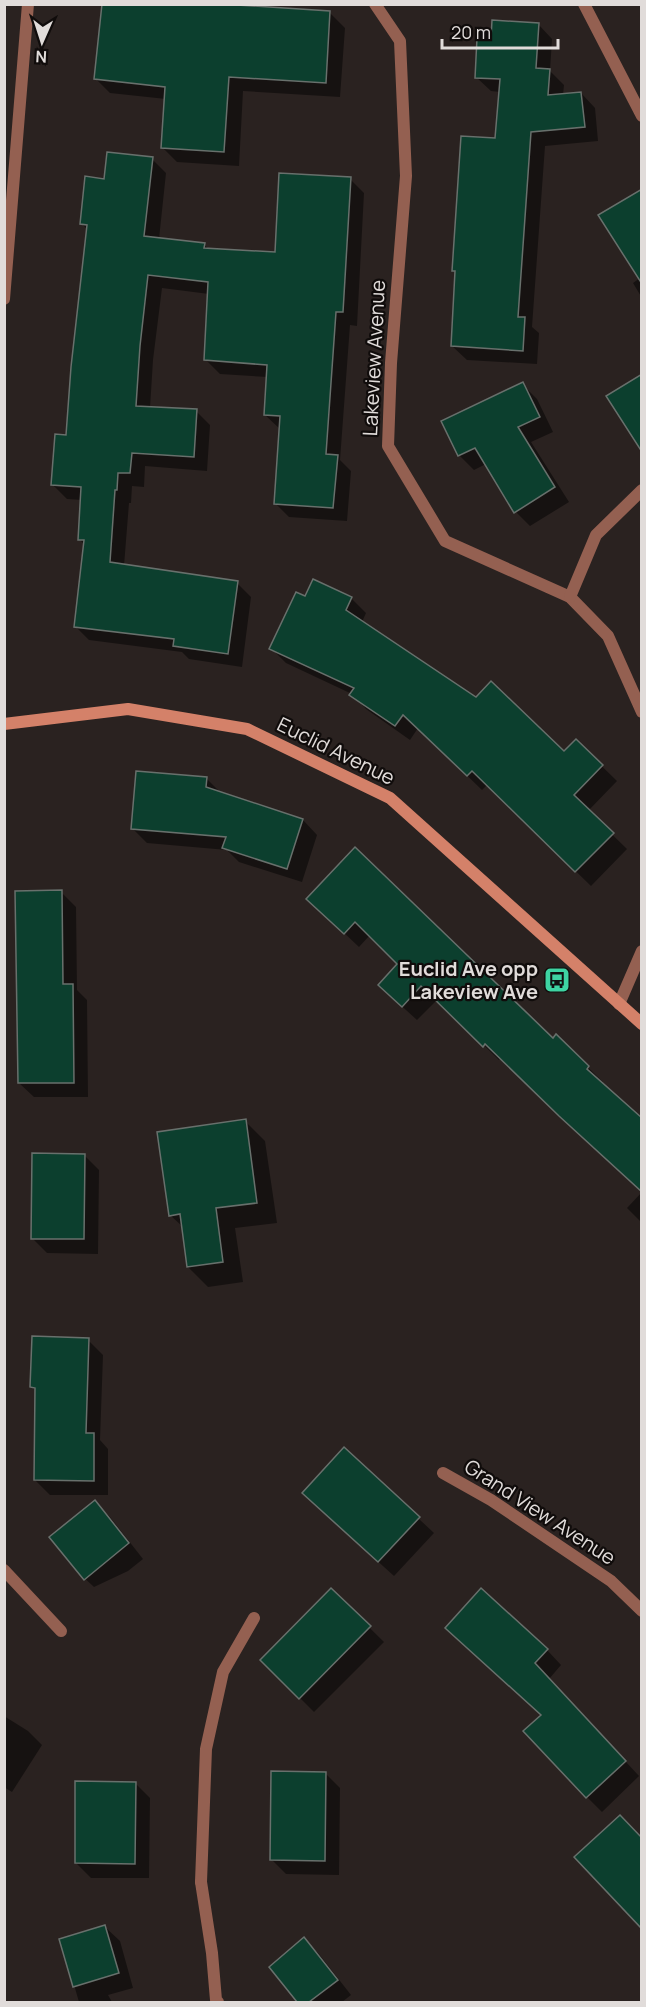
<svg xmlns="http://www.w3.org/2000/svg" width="646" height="2007" viewBox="0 0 646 2007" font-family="Manrope,sans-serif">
<rect width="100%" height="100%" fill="#2a2220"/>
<!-- shadow -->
<g fill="#0007">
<polygon points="104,4 240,4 240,7 330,13 345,28 340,97 243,91 239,166 177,162 163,148 166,99 110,93 95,78"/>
<polygon points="538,24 552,39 550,71 564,85 563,95 581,93 595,108 598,141 545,146 532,327 539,333 537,364 467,360 452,346 456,273 454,270 496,140 500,92 491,91 476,77 492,41"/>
<polygon points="152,159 166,173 159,239 204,245 209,249 276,253 350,179 364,193 357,326 350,325 340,460 351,471 347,521 289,517 275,503 280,429 265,415 268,377 220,374 206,360 209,294 162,288 153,360 150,408 196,411 210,425 207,471 145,466 144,487 132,486 131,503 129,503 124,566 237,583 251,597 242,667 189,659 182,652 89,640 75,626 85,545 79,539 82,500 67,499 53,485 67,436 88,230 81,223 105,180"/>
<polygon points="642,191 642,298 633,283 640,278"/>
<polygon points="522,384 537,399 553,432 531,442 569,502 530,526 516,512 486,464 474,470 459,455"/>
<polygon points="306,598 351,598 366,613 362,622 476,699 564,753 576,741 617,781 588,811 627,849 591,886 487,785 482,790 418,728 410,740 366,709 352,694 286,663 271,648"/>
<polygon points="206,778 221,793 303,820 317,835 302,882 239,862 227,850 147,843 132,828"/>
<polygon points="355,849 553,1040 556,1036 603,1082 601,1084 501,1058 499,1060 437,1000 417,1020 395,1000 399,964 370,935 359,947 323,913"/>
<polygon points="61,892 76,907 77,990 87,1000 88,1097 34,1097 19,1083"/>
<polygon points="245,1121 265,1141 277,1223 235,1228 243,1282 208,1287 188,1267 183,1227 170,1215"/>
<polygon points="84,1155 99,1170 98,1254 47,1253 32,1238"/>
<polygon points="642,1192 642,1223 627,1208"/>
<polygon points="88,1340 103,1355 100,1440 108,1449 108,1495 50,1495 35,1480 36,1391 32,1387"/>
<polygon points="344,1449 434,1533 394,1576 319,1508"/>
<polygon points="95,1502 110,1517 143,1559 128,1571 94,1587 79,1573"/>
<polygon points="331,1590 384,1642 314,1712 262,1660"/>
<polygon points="447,1628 547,1650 561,1665 549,1679 639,1776 602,1812 587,1797 542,1715"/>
<polygon points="4,1716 28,1731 42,1745 12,1792 4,1787"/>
<polygon points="325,1773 340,1788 339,1875 286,1874 271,1859"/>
<polygon points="135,1783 150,1798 149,1878 91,1878 76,1863"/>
<polygon points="105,1927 120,1941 133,1988 108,1995 112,2002 79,2002 61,1940"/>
<polygon points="304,1939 319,1954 351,1995 342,2002 299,2002 270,1967"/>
</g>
<!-- building -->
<g fill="#0c3f2e" stroke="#68706c" stroke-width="1.5">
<polygon points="102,4 221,4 330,11 326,83 229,77 224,152 161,148 165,87 94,79"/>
<polygon points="492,20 539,23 536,68 550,69 548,95 581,92 585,127 531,132 518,317 525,317 523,351 451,346 455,271 452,271 461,136 495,138 500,79 475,78 477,38 491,39"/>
<polygon points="107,152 153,157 144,236 205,243 204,248 275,252 279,173 351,177 343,312 336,312 326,454 338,455 333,508 274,504 280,416 264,415 267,365 204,360 208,282 148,275 140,346 136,406 197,409 194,457 132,453 130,473 118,473 117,490 115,490 110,562 238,581 228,654 173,646 174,639 74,627 84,540 78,540 81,487 51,485 55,434 66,435 71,367 87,225 80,224 85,176 104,179"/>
<polygon points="642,189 642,284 598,215"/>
<polygon points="642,374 642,452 606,396"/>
<polygon points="523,382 540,417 518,427 555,487 514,513 475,448 458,456 441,421"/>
<polygon points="313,579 352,597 346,610 476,697 491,681 564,751 576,739 603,765 574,795 614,833 575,872 472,771 467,776 403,715 395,726 349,695 354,688 269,649 296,592 305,596"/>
<polygon points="136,771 207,777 206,787 303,819 287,869 222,848 226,837 131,829"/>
<polygon points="355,847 553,1038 556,1034 589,1066 587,1069 642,1118 642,1192 559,1116 485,1044 483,1047 421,986 402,1007 378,985 397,964 355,922 344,934 306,899"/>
<polygon points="62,890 63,984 73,984 74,1083 18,1083 15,891"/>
<polygon points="246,1119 257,1203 216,1208 223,1262 187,1267 180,1214 169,1216 157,1132"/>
<polygon points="32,1153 85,1154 84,1239 31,1239"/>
<polygon points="32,1336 89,1338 86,1433 94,1433 94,1481 34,1480 35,1388 30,1387"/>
<polygon points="344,1447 420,1517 378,1562 302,1493"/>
<polygon points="95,1500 129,1543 84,1580 49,1537"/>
<polygon points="331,1588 371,1626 299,1699 260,1660"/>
<polygon points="481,1588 548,1649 535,1663 626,1761 586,1798 523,1731 541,1715 445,1628"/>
<polygon points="271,1771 326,1772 325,1861 270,1860"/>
<polygon points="75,1781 136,1782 135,1864 75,1863"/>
<polygon points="620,1815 642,1838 642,1929 574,1857"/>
<polygon points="105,1925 119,1973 73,1987 59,1939"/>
<polygon points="304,1937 338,1980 309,2002 297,2002 269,1967"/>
</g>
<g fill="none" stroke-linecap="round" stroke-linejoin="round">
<!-- lane -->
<polyline stroke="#946051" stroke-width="12" points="201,1882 206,1749 223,1672 254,1618"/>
<!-- street -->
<g stroke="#946051" stroke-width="12">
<polyline points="375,4 400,41 406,176 391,363 388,446 445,541 570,597 608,636 642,712"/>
<polyline points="584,4 642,116"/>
<polyline points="4,299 28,4"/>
<polyline points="570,597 596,535 642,490"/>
<polyline points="619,1004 642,951"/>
<polyline points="443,1473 491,1500 611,1581 642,1611"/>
<polyline points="4,1570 61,1631"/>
<polyline points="201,1882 212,1953 216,2000 218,2002"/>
</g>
<!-- secondary -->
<polyline stroke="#d48169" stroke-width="12" points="4,724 128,709 247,729 390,798 642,1024"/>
</g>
<!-- icons -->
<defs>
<g id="bus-square" transform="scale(1.35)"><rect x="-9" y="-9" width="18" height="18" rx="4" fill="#3ed4a3" stroke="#100c0b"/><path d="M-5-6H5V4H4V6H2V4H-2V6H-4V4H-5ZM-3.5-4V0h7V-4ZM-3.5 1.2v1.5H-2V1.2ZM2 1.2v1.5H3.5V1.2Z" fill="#111"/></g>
</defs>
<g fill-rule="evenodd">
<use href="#bus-square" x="557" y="980"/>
</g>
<g text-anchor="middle" stroke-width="4.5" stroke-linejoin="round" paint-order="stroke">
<!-- street labels -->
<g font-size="20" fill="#e1dcda" stroke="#100c0b">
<text transform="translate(374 358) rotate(-87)" y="7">Lakeview Avenue</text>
<text transform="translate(336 751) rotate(26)" y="7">Euclid Avenue</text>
<text transform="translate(540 1512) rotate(33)" y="7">Grand View Avenue</text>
</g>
<!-- poi labels -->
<g font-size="20" font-weight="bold" fill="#e1dcda" stroke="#100c0b" text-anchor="end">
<text x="538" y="976">Euclid Ave opp<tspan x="538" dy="23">Lakeview Ave</tspan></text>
</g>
</g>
<!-- border -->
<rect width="646" height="2007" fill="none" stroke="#e1dcda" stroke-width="12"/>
<!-- north arrow -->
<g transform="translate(42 42) rotate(183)" stroke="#100c0b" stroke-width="4.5" paint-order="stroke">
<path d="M0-4.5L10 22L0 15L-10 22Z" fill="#e1dcda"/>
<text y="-9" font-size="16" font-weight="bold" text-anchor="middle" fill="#e1dcda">N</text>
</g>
<!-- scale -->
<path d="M442 39v9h116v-9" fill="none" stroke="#e1dcda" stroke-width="3"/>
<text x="451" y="39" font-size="18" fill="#e1dcda" stroke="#100c0b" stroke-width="4.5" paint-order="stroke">20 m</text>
</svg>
